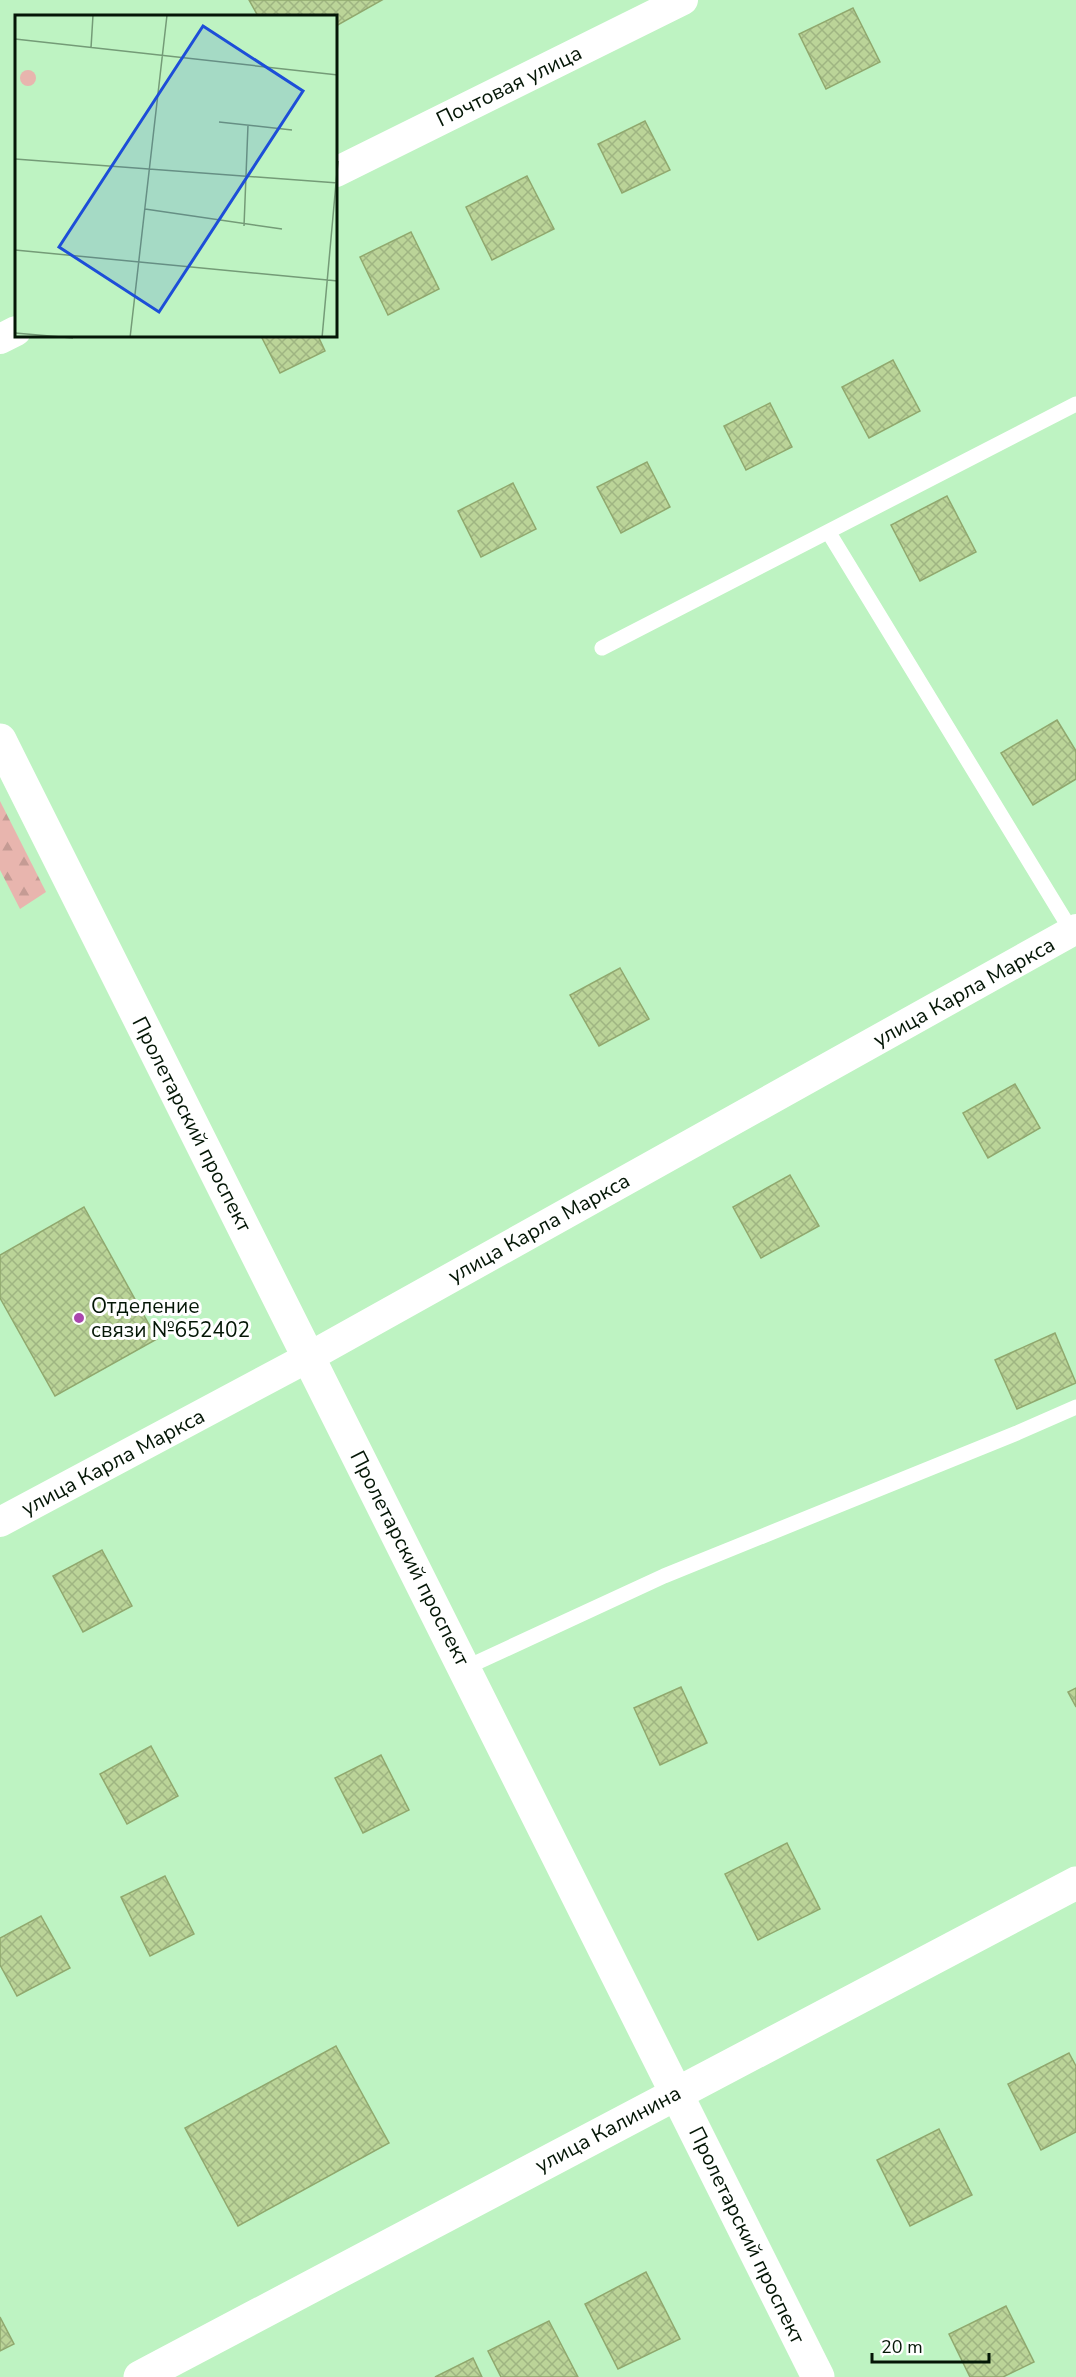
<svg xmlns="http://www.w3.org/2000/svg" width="1076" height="2377" viewBox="0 0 1076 2377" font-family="'Nunito Sans',sans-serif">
<defs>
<pattern id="forest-firs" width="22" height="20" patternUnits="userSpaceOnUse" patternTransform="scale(1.5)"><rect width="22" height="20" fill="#e8b5ae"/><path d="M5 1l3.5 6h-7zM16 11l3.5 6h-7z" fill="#c59b94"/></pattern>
<pattern id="building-cross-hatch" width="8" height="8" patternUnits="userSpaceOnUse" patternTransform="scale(1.5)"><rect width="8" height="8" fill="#bbd498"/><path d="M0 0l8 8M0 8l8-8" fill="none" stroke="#9fb582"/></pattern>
</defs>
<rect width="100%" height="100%" fill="#bef3c2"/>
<!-- forest -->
<polygon fill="url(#forest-firs)" points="0,801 46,892 20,909 0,870"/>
<!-- building -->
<g fill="url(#building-cross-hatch)" stroke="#90a86e" stroke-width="1.5">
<polygon points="249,0 382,0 336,26 336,16 258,16"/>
<polygon points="853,8 880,62 826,89 799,34"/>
<polygon points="645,121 670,170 622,193 598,144"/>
<polygon points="527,176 554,229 492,260 466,207"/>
<polygon points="411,232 439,289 388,315 360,257"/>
<polygon points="261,336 318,336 325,351 280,373"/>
<polygon points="893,360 920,411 869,438 842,387"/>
<polygon points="770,403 792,447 746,470 724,426"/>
<polygon points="647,462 670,507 621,533 597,487"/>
<polygon points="513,483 536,529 481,557 458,511"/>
<polygon points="947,496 976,552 920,581 891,525"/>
<polygon points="1057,720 1076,751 1076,779 1033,805 1001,753"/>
<polygon points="620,968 649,1019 599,1046 570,995"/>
<polygon points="1015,1084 1040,1128 988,1158 963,1113"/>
<polygon points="790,1175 819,1226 761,1258 733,1207"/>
<polygon points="84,1207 157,1339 55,1396 0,1298 0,1255"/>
<polygon points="1055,1333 1076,1383 1017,1409 995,1360"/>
<polygon points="102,1550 132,1606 83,1632 53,1576"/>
<polygon points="681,1687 707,1743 660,1765 634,1708"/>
<polygon points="1076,1688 1076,1707 1068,1692"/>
<polygon points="151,1746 178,1796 127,1824 100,1774"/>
<polygon points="381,1755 409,1810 363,1833 335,1778"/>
<polygon points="787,1843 820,1909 758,1940 725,1874"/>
<polygon points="165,1876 194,1934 150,1956 121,1897"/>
<polygon points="41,1916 70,1968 17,1996 0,1965 0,1938"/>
<polygon points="336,2046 389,2143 238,2226 185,2128"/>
<polygon points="1069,2053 1076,2066 1076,2132 1041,2150 1008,2084"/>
<polygon points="939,2129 972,2195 910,2226 877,2160"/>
<polygon points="646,2272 680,2339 618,2369 585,2304"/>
<polygon points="1006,2306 1034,2362 1003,2377 970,2377 949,2334"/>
<polygon points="0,2317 14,2344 0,2351"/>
<polygon points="549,2321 578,2377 501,2377 488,2351"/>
<polygon points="473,2358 482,2377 435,2377"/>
</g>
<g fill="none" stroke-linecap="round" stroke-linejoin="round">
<!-- service -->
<g stroke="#fff" stroke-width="15">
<polyline points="829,533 1074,935"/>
<polyline points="602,648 1076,404"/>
<polyline points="465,1668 664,1576 1017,1433 1076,1407"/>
</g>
<!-- minor -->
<g stroke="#fff" stroke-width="30">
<polyline points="336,172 683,0"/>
<polyline points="0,339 16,331"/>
<polyline points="0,1522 309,1357 1076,929"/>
</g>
<!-- tertiary -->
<polyline stroke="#fff" stroke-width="33" points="0,740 818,2377"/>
<!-- secondary -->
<polyline stroke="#fff" stroke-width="33" points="140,2377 1076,1883"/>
</g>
<!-- markers -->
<circle fill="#aa47ad" stroke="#fff" stroke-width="2" cx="79" cy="1318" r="6"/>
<g text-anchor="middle" stroke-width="6" stroke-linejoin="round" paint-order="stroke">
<!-- street labels -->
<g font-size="21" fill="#041606" stroke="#fff">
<text transform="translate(509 86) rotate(-26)" y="7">Почтовая улица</text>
<text transform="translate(964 992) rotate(-29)" y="7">улица Карла Маркса</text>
<text transform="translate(192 1124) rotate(63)" y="7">Пролетарский проспект</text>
<text transform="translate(539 1228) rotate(-29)" y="7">улица Карла Маркса</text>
<text transform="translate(113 1462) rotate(-28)" y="7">улица Карла Маркса</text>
<text transform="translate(410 1558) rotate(63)" y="7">Пролетарский проспект</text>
<text transform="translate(608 2129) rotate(-28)" y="7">улица Калинина</text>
<text transform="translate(747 2235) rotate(64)" y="7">Пролетарский проспект</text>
</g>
<!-- poi labels -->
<g font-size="21" fill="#041606" stroke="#fff" text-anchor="start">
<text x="91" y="1313">Отделение<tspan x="91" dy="24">связи №652402</tspan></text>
</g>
</g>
<!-- overview -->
<g transform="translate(15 15)">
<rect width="322" height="322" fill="#bef3c2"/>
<path d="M5 63a8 8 0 1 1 16 0a8 8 0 1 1-16 0Z" fill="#e8b5ae"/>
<path fill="none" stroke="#749b77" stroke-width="1.5" d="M0,24L323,60M76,33L78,0M204,107L277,115M0,144L323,168M130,194L267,214M229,211L233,110M0,235L323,266M0,318L58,323M115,323L152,0M307,323L323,146"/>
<path fill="#1d4ed8" fill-opacity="0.15" stroke="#1d4ed8" stroke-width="3" d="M188,11L288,76L144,297L44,232Z"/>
<rect width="322" height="322" fill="none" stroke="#041606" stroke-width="3"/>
</g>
<!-- scale -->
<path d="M872 2353v9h117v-9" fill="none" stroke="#041606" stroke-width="3"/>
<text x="881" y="2353" font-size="18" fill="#041606" stroke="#ffffff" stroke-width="4.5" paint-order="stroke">20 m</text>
</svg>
